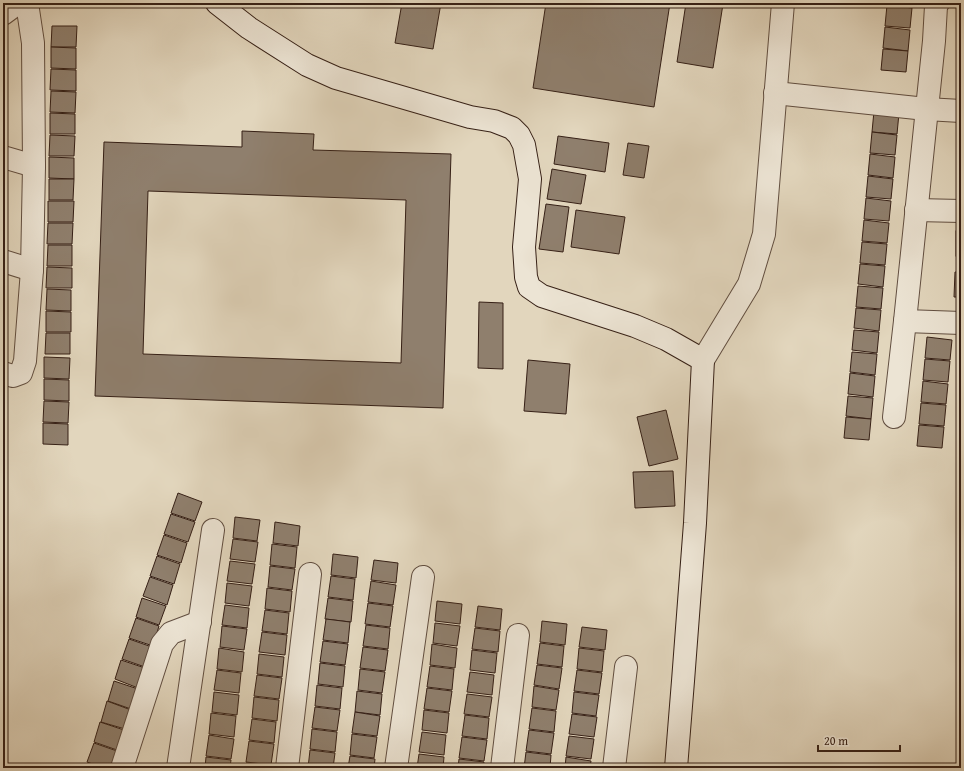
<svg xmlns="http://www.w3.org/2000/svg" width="964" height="771" viewBox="0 0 964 771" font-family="'Gentium Book Plus',serif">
<rect width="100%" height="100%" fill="#e2d6bd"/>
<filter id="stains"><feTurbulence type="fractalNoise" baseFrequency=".005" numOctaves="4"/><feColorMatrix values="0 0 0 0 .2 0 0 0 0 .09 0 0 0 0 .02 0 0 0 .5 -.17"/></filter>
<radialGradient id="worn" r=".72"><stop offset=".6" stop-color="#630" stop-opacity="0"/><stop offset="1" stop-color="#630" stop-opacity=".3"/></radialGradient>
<!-- building -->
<g fill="#8f7f6d" stroke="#362016" fill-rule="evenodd">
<polygon points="402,3 441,3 433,49 395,43"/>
<polygon points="546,3 670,3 654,107 533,88"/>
<polygon points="686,3 723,4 713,68 677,62"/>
<polygon points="887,3 912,3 912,7 887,5"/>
<polygon points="887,5 912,8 910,28 885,26"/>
<polygon points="959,6 961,6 961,31 958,31"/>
<polygon points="52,26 77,26 76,47 51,47"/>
<polygon points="885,27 910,30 908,51 883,48"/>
<polygon points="51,47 76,48 76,69 51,68"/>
<rect x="957" y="47" width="4" height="25"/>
<polygon points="883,49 908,51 906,72 881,70"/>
<polygon points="51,69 76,70 76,91 50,90"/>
<polygon points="51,91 76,92 75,113 50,112"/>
<polygon points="874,111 899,113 897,134 872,132"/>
<polygon points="50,113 75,114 75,134 50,134"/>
<path d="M242,131L314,134L313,150L451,154L443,408L95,396L104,142L242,147ZM148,191L406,200L401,363L143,354Z"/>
<polygon points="872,132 897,135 895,155 870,153"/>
<polygon points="50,135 75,136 74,156 49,156"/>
<polygon points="558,136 609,143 605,172 554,164"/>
<polygon points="628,143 649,146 644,178 623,175"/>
<polygon points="870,154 895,157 893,178 868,175"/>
<polygon points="49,157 74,158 74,179 49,178"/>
<polygon points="552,169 586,175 581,204 547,199"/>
<polygon points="868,176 893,179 891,199 866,197"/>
<polygon points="49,179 74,179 73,200 49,200"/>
<polygon points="866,198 891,201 889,221 864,219"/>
<polygon points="48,201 74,201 73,222 48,222"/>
<polygon points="546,204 569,207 563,252 539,249"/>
<polygon points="576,210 625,217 619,254 571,247"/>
<polygon points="864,220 889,223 887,243 862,241"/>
<polygon points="48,223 73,223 72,244 47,244"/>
<rect x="956" y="231" width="5" height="25"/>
<polygon points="862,242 887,244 885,265 860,263"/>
<polygon points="48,245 72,245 72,266 47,266"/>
<polygon points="860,264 885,266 883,287 858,284"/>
<polygon points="47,267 72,268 72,288 46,288"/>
<polygon points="955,272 961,272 961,297 954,297"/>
<polygon points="858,286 883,288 881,309 856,307"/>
<polygon points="47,289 71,290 71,311 46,310"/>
<polygon points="479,302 503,303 503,369 478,368"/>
<polygon points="856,308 881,310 879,331 854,328"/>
<polygon points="46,311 71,312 71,332 46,332"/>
<polygon points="854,330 879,332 877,353 852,350"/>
<polygon points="46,333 70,333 70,354 45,354"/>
<polygon points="927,337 952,340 950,360 925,358"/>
<polygon points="852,352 877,354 875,375 850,372"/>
<polygon points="44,357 70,358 69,379 44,378"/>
<polygon points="925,359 950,361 948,382 923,380"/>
<polygon points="528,360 570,364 566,414 524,411"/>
<polygon points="850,373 875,376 873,397 848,394"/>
<polygon points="44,379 69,380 69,401 44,400"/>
<polygon points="923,381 948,384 946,404 921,402"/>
<polygon points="848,396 873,398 871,419 846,416"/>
<polygon points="44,401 69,402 68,423 43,422"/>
<polygon points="921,403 946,405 944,426 919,424"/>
<polygon points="666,410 678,459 649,466 637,417"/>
<polygon points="846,417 871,419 869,440 844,438"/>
<polygon points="43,423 68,424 68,445 43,444"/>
<polygon points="919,425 944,427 942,448 917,446"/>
<polygon points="673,471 675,506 635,508 633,472"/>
<polygon points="178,493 202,502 195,521 171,513"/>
<polygon points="171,514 195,522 188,542 164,534"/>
<polygon points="235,517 260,520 257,541 233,538"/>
<polygon points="275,522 300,526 298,546 273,543"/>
<polygon points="164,535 187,543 181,563 157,555"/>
<polygon points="233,539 258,542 255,562 230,559"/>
<polygon points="272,544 297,547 295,568 270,565"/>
<polygon points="333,554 358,557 356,578 331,575"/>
<polygon points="157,556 180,564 174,584 150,576"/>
<polygon points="374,560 398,563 396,583 371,580"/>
<polygon points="230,561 255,564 252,584 227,581"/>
<polygon points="270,566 295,569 292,590 268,587"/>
<polygon points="331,576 355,579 353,600 328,597"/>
<polygon points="150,577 173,585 167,605 143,596"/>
<polygon points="371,581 396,585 393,605 368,602"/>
<polygon points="227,583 252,586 249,606 225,603"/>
<polygon points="267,588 292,591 290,612 265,609"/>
<polygon points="142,598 166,606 159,625 136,617"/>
<polygon points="328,598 353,601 351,622 325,619"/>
<polygon points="437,601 462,604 460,624 435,621"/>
<polygon points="368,603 393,606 390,627 365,624"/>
<polygon points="225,605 249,608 247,628 222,625"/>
<polygon points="478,606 502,609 500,630 475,627"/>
<polygon points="265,610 289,613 287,634 262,631"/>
<polygon points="136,618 159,626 153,646 129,638"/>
<polygon points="326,619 350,622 348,643 323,640"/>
<polygon points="542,621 567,624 565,645 540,642"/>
<polygon points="435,623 460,626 457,646 433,643"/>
<polygon points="366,625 390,628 388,649 363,646"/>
<polygon points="222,626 247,629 244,650 220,647"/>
<polygon points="582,627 607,630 605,650 579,647"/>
<polygon points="475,628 500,631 498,652 472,649"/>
<polygon points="262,632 287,635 285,655 259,652"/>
<polygon points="129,639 152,647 145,667 122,659"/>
<polygon points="323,641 348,644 345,665 320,662"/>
<polygon points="540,643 564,646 562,667 537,664"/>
<polygon points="432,644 457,648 455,668 430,665"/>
<polygon points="363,647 388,650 385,671 360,668"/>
<polygon points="219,648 244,652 242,672 217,669"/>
<polygon points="579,648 604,651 602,672 577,669"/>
<polygon points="472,650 497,653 495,673 470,670"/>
<polygon points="259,654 284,657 282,677 257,674"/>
<polygon points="121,660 145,668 138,688 115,679"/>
<polygon points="320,663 345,666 343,687 318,684"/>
<polygon points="537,665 562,668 559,689 534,685"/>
<polygon points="430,666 454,669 452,690 427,687"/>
<polygon points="360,669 385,672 382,693 358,690"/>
<polygon points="217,670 241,673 239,693 214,690"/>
<polygon points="577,670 602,673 599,694 574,691"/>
<polygon points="470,672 494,675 492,695 467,692"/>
<polygon points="257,675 282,678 279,699 254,696"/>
<polygon points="114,681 138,689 131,709 108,701"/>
<polygon points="317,685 342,688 340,709 315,706"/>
<polygon points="534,686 559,690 556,710 532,707"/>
<polygon points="427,688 452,691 449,712 424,709"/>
<polygon points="357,691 382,694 380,715 355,712"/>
<polygon points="214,692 239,695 237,715 212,712"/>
<polygon points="574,692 599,695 596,716 572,713"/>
<polygon points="467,694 492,697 489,717 464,714"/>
<polygon points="254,697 279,700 277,721 252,718"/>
<polygon points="107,701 131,710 125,729 101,722"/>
<polygon points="315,707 340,710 337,731 312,728"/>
<polygon points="532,708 556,711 554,732 529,729"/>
<polygon points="424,710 449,713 447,733 422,730"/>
<polygon points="355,712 380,716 377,736 352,733"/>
<polygon points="211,713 236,716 234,737 209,734"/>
<polygon points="572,714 597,717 594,737 569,734"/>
<polygon points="465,715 489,718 487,739 462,736"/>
<polygon points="252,719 276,722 274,743 249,740"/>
<polygon points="100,722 124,730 117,750 94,742"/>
<polygon points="312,729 337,732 335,752 310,749"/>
<polygon points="529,730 554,733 551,754 526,751"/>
<polygon points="422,732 446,735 444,755 419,752"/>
<polygon points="352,734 377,737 374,758 350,755"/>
<polygon points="209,735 234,739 231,759 206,756"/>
<polygon points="569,736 594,739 591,759 566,756"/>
<polygon points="462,737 487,740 484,761 459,758"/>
<polygon points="249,741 274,744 271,765 246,762"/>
<polygon points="94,743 117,751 111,768 103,768 87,762"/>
<polygon points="310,750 335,753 333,768 308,768"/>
<polygon points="526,752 551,755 550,768 524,768"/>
<polygon points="419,754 444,757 443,768 417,768"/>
<polygon points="350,756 375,759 374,768 348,768"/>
<polygon points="206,757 231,760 230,768 205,768"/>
<polygon points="566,757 591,761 590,768 565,768"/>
<polygon points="459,759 484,762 483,768 458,768"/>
<polygon points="246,763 271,766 271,768 245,768"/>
</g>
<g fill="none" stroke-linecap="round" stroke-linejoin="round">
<!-- street casing -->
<g stroke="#614e40" stroke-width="24">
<g id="street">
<polyline points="938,3 936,6 934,41 905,321 961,323"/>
<polyline points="3,14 18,3"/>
<polyline points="775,93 926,109 961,111"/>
<polyline points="3,157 34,166"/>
<polyline points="916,210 961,211"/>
<polyline points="3,261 32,270"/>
<polyline points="703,360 749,284 764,234 783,3"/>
<polyline points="3,373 13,376 21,373 25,361 32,270 34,166 33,43 27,3"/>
<polyline points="894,417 905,321"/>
<polyline points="122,768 162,644 171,633 200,622"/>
<polyline points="178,768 213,530"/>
<polyline points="287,768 310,574"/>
<polyline points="396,768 423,577"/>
<polyline points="502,768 518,635"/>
<polyline points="614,768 626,667"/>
</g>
</g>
<!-- secondary casing -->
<g stroke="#362016" stroke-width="24">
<polyline id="secondary" points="217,3 249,28 307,65 336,78 470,117 494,121 512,128 519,135 524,145 530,179 524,247 526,277 529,287 542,296 635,326 666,339 703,360 695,523 683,681 676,768"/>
</g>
<!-- street -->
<use href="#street" stroke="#ece4d4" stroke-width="22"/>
<!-- secondary -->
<use href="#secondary" stroke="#ece4d4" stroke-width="22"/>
</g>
<!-- margin -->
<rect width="964" height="771" fill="none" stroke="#e2d6bd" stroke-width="16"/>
<rect x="4" y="4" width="956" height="763" fill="none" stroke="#362016" stroke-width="2"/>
<rect x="8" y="8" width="948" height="755" fill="none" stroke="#362016"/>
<!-- scale -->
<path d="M818 745v6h82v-6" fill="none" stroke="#362016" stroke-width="2"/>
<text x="824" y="745" font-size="12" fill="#362016" stroke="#ece4d4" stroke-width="3" paint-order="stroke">20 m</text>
<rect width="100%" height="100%" filter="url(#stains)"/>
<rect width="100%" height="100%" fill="url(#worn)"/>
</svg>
